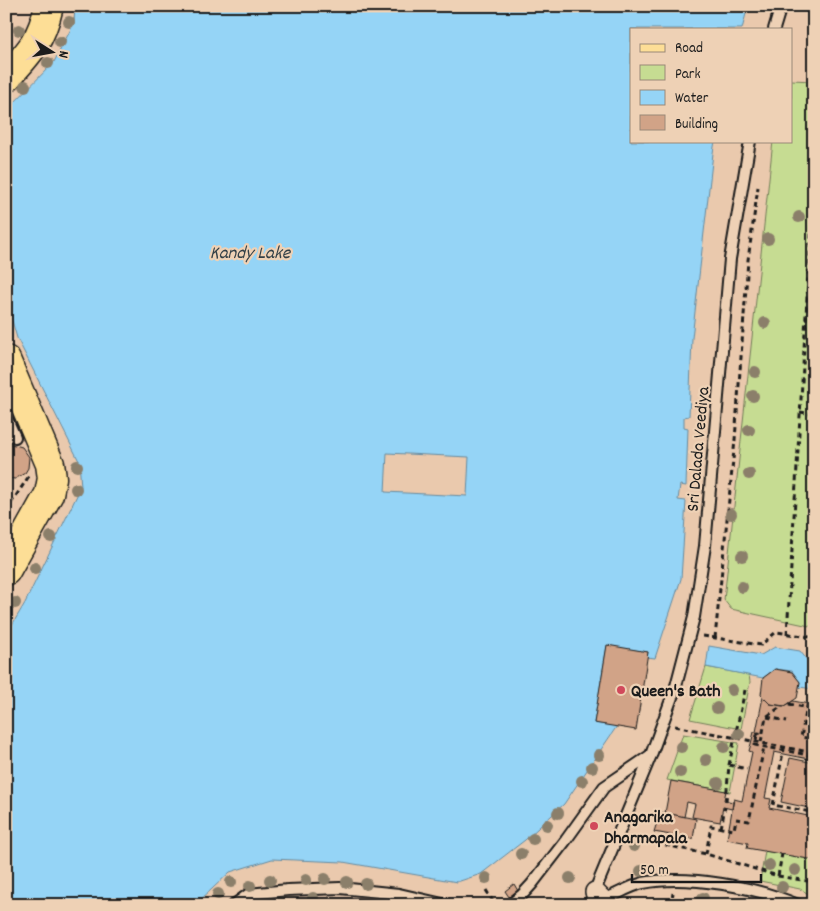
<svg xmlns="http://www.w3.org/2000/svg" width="820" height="911" viewBox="0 0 820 911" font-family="Dekko,sans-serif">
<rect width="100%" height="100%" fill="#eac9ad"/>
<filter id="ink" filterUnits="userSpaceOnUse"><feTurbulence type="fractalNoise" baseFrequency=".02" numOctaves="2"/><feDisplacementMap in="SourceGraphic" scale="10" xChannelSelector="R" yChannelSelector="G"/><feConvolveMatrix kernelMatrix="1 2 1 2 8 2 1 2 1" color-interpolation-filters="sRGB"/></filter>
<g filter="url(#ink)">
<!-- green -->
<g fill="#c6dc92" stroke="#717c57">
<polygon points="791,80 814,81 814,627 731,609 724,600 773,141 791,141"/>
<polygon points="706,667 749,675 750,682 741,729 690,719"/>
<polygon points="683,734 739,743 730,792 667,780"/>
<polygon points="765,851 814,860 814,897 800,889 760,881"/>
</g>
<!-- water -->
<g fill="#95d4f6" stroke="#658a9f" fill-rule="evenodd">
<path d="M75,6H748L742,29H631V141H715L713,153L692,338L689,416L684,417V427L688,428L686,486L680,485L678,500L686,501L681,579L655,658L647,657L648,652L607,646L594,723L617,726L564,804L525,840L481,874L457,882L343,862L272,859L230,872L195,905H6V635L25,603L81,487L79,461L17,338L6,300V111L54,62L74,23ZM387,453L469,457L467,496L385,492Z"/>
<polygon points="709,646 761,655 775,647 800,651 808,661 814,663 814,689 799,687 800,682 792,671 775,669 763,678 706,667"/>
</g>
<!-- building -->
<g fill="#d1a387" stroke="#1c1c1c">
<polygon points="11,444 22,447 29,457 28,468 25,473 15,479 6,478 6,445"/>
<polygon points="607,645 648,652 636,730 594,723"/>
<polygon points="775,669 792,672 800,682 797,698 785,706 770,704 761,695 763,678"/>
<polygon points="763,697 770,704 782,706 785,706 793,701 814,705 814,760 774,752 765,798 771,799 769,808 813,817 814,814 814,860 747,848 748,843 727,839 734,799 742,801 752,752 749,751 752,740 754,732 756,732"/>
<polygon points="790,758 814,763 814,784 809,808 781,802"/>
<polygon points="671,781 726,791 724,800 733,802 732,809 723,807 720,822 692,817 695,804 687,802 684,817 665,813"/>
<polygon points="660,812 696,819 693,839 654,832"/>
<polygon points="514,884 518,891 509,897 505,891"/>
</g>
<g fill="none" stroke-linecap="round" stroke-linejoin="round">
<!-- service casing -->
<g stroke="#1c1c1c" stroke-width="14">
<g id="service">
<polyline points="774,29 781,6"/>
<polyline points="6,417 15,437"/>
<path d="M603,900C616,895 630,886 643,883C688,874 756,887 798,905"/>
<polyline points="234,905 249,894 288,890 340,888 399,894 447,905"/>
<polyline points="510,905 522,895 532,884 566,840 604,787 651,755"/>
<polyline points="589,905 651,755 676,686 694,617 705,546 730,259 750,141"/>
</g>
</g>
<!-- minor casing -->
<g stroke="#1c1c1c" stroke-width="22">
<polyline id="minor" points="595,892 603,900 605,905"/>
</g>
<!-- primary casing -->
<g stroke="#1c1c1c" stroke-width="31">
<g id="primary">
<path d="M6,78C30,52 41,41 49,6"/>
<polyline points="6,360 50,464 52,478 49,494 6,571"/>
</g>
</g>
<!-- path -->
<g stroke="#1c1c1c" stroke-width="3" stroke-dasharray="5 4" stroke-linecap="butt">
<polyline points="812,6 811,12 814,22"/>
<polyline points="6,11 9,11"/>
<polyline points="800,412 814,414"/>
<polyline points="6,511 29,476"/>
<polyline points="787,634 814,181"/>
<polyline points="703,636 761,645 776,632 810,637 814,642"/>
<polyline points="715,638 735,440 748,260 758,187"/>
<polyline points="814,699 808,702 801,737 814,739"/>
<polyline points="789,704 814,709"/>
<polyline points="767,717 787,721"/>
<polyline points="675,726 814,753"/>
<polyline points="757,735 758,733 763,734"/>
<polyline points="761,742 766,717 782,706"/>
<polyline points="784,747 773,805 811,812 814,800"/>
<polyline points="729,765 747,769"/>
<polyline points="726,801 729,765 745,690"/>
<polyline points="721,828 725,807"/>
<polyline points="630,837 706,854 778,876 814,882"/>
<polyline points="706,854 711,826 734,830 736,819 749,821 764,747"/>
<polyline points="778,876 782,854"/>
<polyline points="486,890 495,905"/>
<polyline points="671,905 673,893"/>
</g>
<!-- service -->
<use href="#service" stroke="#eed1b5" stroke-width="10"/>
<!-- minor -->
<use href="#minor" stroke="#eed1b5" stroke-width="19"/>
<!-- primary -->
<use href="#primary" stroke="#fdde96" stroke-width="28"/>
<!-- path-bridge -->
<polyline stroke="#1c1c1c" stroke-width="3" stroke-dasharray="5 4" stroke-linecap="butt" points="757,735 755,745 814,756"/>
</g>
<!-- trees -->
<g fill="#8b7f6a">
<circle cx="69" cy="22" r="6"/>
<circle cx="19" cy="30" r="6"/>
<circle cx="60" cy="42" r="6"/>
<circle cx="48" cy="63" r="6"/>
<circle cx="25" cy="86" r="6"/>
<circle cx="799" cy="217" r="6"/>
<circle cx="768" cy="239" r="6"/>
<circle cx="765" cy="323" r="6"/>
<circle cx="755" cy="372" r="6"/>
<circle cx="753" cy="396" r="6"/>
<circle cx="749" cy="430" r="6"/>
<circle cx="77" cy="466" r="6"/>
<circle cx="749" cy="474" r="6"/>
<circle cx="76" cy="489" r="6"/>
<circle cx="731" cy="514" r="6"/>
<circle cx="51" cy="537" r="6"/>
<circle cx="742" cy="556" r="6"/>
<circle cx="35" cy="568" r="6"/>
<circle cx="742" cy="587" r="6"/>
<circle cx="15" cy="603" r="6"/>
<circle cx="732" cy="690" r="6"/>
<circle cx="717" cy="708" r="6"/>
<circle cx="739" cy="734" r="6"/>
<circle cx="681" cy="747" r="6"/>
<circle cx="724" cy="747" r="6"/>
<circle cx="599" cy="755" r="6"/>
<circle cx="706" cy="760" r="6"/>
<circle cx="592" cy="767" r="6"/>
<circle cx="680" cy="772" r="6"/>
<circle cx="582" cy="781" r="6"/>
<circle cx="718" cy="783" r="6"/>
<circle cx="558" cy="813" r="6"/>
<circle cx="547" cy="825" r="6"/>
<circle cx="533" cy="839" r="6"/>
<circle cx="634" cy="846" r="6"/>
<circle cx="521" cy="854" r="6"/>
<circle cx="769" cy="865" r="6"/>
<circle cx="795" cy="870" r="6"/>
<circle cx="641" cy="871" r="6"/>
<circle cx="486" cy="878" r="6"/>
<circle cx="570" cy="878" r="6"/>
<circle cx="325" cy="879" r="6"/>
<circle cx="270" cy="880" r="6"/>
<circle cx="306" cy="880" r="6"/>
<circle cx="231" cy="882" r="6"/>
<circle cx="347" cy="882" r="6"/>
<circle cx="366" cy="884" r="6"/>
<circle cx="250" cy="886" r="6"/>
<circle cx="782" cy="887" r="6"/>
<circle cx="218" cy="894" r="6"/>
<circle cx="313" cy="898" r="6"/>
<circle cx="703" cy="898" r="6"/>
</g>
</g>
<!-- markers -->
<g fill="#d1495b" stroke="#eed1b5" stroke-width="2">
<circle cx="621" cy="690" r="5"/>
<circle cx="594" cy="826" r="5"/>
</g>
<g text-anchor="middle" stroke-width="4.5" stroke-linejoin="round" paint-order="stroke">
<!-- street labels -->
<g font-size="18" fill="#1c1c1c" stroke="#eed1b5">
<text transform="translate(697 449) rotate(-85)" y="6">Sri Dalada Veediya</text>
</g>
<!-- poi labels -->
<g font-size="18" font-weight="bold" fill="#1c1c1c" stroke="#eed1b5" text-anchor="start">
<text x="631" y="696">Queen's Bath</text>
<text x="604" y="822">Anagarika<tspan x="604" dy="21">Dharmapala</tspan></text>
</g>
<!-- water labels -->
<g font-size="19" font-style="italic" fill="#344148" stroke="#eed1b5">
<text x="250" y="258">Kandy Lake</text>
</g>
</g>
<!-- margin -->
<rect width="820" height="911" fill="none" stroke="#eed1b5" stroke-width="25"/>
<rect x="12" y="12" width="795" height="886" fill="none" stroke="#1c1c1c" stroke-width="2" filter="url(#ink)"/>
<!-- legend -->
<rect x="630" y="28" width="162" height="115" fill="#eed1b5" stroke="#9a8978"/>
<rect x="640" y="44" width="25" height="8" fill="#fdde96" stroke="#9a8978"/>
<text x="675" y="52" font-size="15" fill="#1c1c1c">Road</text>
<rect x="640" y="65" width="25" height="15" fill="#c6dc92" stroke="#9a8978"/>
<text x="675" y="78" font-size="15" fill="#1c1c1c">Park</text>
<rect x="640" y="90" width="25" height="15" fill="#95d4f6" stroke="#9a8978"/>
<text x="675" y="102" font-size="15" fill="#1c1c1c">Water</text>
<rect x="640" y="115" width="25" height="15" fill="#d1a387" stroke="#9a8978"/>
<text x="675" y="128" font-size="15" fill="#1c1c1c">Building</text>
<!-- north arrow -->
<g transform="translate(52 52) rotate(101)" stroke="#eed1b5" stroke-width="4" paint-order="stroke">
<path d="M0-4L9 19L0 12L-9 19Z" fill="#1c1c1c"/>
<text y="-8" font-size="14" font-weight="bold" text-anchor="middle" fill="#1c1c1c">N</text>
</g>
<!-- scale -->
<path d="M632 874v8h129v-8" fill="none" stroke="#1c1c1c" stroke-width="2.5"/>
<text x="640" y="874" font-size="15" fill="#1c1c1c" stroke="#eed1b5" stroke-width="4" paint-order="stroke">50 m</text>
</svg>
